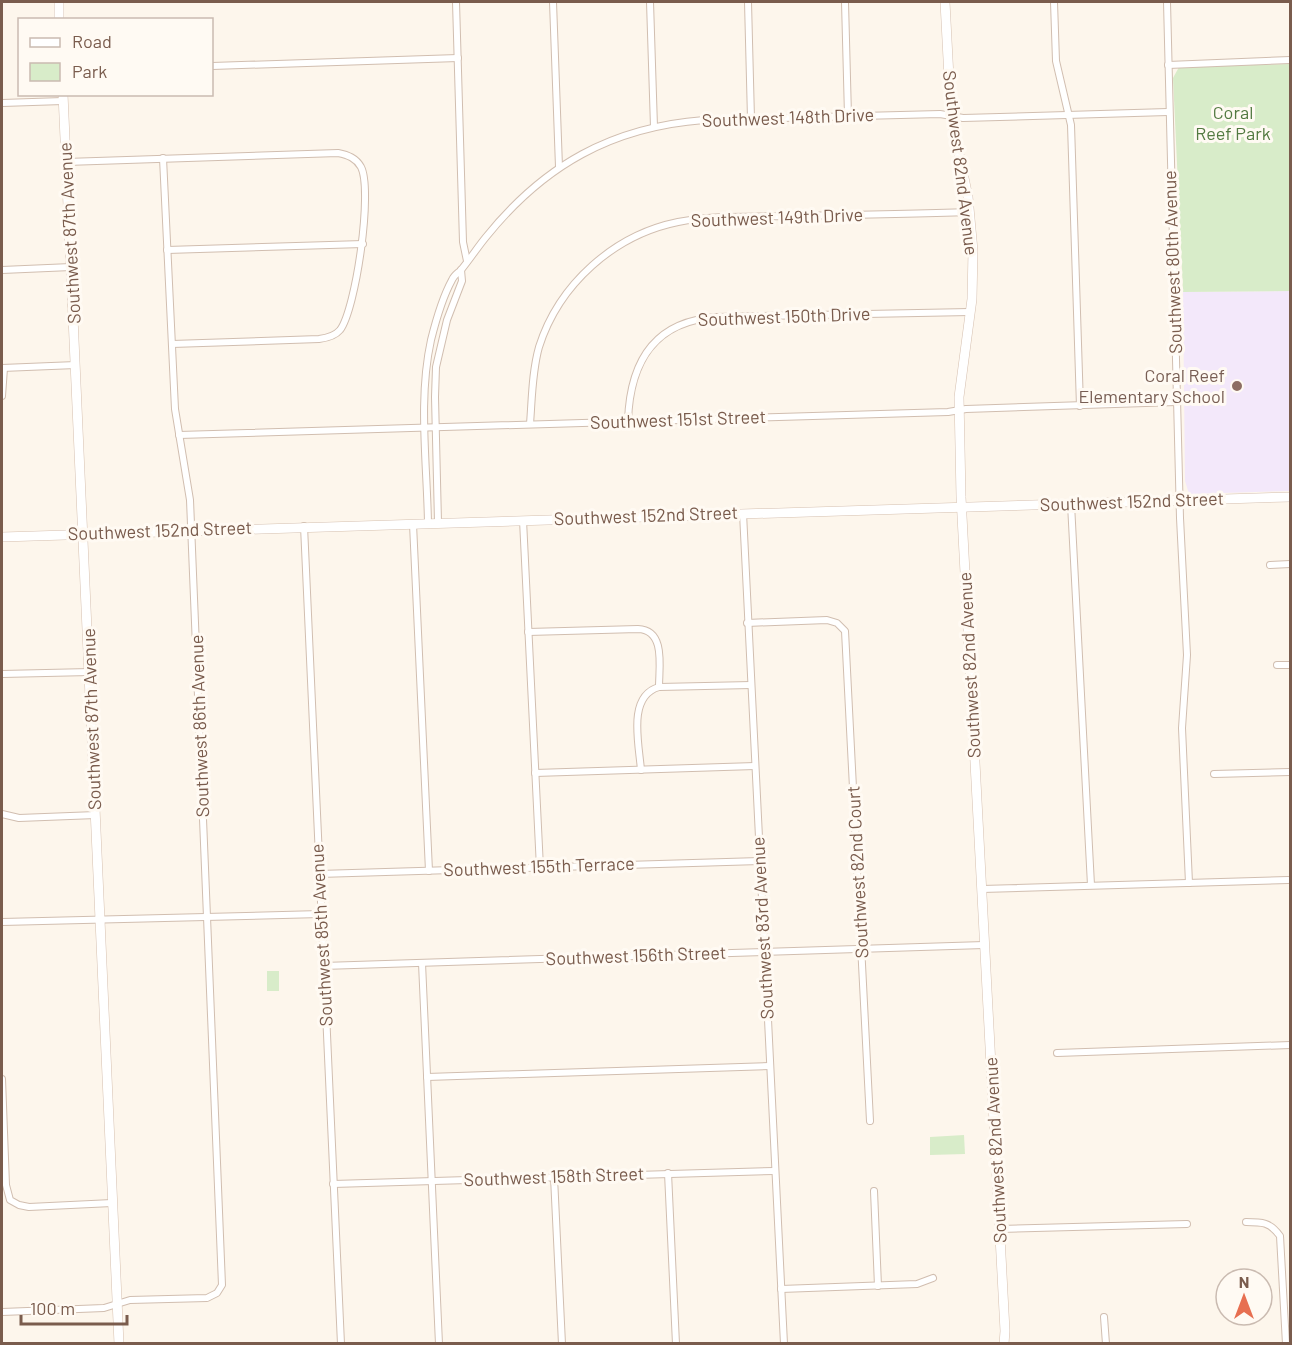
<svg xmlns="http://www.w3.org/2000/svg" width="1292" height="1345" viewBox="0 0 1292 1345" font-family="Barlow,sans-serif">
<rect width="100%" height="100%" fill="#fdf6ec"/>
<!-- education -->
<polygon fill="#f3e8fa" points="1290,291 1290,491 1189,494 1185,481 1183,292"/>
<!-- green -->
<g fill="#d8ecc9">
<polygon points="1290,64 1290,291 1183,292 1173,78 1179,67"/>
<rect x="267" y="971" width="12" height="20"/>
<polygon points="964,1135 965,1154 930,1155 930,1137"/>
</g>
<g fill="none" stroke-linecap="round" stroke-linejoin="round">
<!-- street casing -->
<g stroke="#d1beb0" stroke-width="8">
<g id="street">
<polyline points="456,2 463,242 467,261"/>
<polyline points="553,2 559,167"/>
<polyline points="650,2 654,127"/>
<polyline points="748,2 751,119"/>
<polyline points="845,2 848,116"/>
<polyline points="1054,2 1056,61 1071,125 1080,406"/>
<polyline points="1167,2 1180,518 1187,655 1182,728 1189,883"/>
<polyline points="1168,65 1290,60"/>
<polyline points="212,66 458,58"/>
<polyline points="2,103 63,101"/>
<path d="M66,162L338,153C348,155 356,158 361,167C373,190 356,309 340,330C335,336 327,338 319,339L172,344"/>
<polyline points="167,250 363,244"/>
<polyline points="2,270 71,267"/>
<polyline points="2,368 76,365"/>
<polyline points="2,396 4,368"/>
<path d="M628,421C630,362 654,321 717,317L970,312"/>
<path d="M530,424C532,399 532,372 539,347C559,284 614,235 678,222C714,215 752,217 788,216C848,215 909,214 970,212"/>
<polyline points="179,435 948,412 966,409 1176,402"/>
<polyline points="1071,504 1091,885"/>
<polyline points="743,513 784,1344"/>
<polyline points="523,520 540,868"/>
<polyline points="438,522 435,397 436,367 447,320 462,281 461,270"/>
<path d="M428,523C427,463 418,399 431,340C436,320 442,298 452,280C454,275 458,273 461,270C470,259 477,248 486,237C544,165 612,127 704,120L940,114L963,118L1168,112"/>
<polyline points="413,524 429,871"/>
<polyline points="304,526 341,1344"/>
<polyline points="1270,565 1290,564"/>
<polyline points="747,623 827,620 837,623 845,631 870,1121"/>
<path d="M528,632L638,629C666,630 659,667 659,687"/>
<polyline points="1277,665 1290,665"/>
<polyline points="2,674 90,672"/>
<path d="M641,770C639,744 627,696 659,687L751,685"/>
<polyline points="535,773 755,766"/>
<polyline points="1214,774 1290,772"/>
<polyline points="2,814 19,818 96,815"/>
<polyline points="319,874 760,861"/>
<polyline points="982,889 1288,880"/>
<polyline points="2,922 321,914"/>
<polyline points="422,963 439,1344"/>
<polyline points="323,966 984,945"/>
<polyline points="1057,1053 1290,1045"/>
<polyline points="427,1077 770,1066"/>
<polyline points="2,1079 6,1185 10,1200 19,1205 29,1207 112,1203"/>
<polyline points="668,1173 676,1344"/>
<polyline points="554,1177 562,1344"/>
<polyline points="333,1184 774,1171"/>
<polyline points="874,1191 878,1286"/>
<path d="M1246,1222C1262,1222 1270,1222 1280,1236L1286,1344"/>
<polyline points="1000,1229 1187,1224"/>
<polyline points="781,1289 917,1284 933,1278"/>
<polyline points="2,1312 104,1308 130,1300 207,1298 217,1293 222,1285 190,500 175,409 163,158"/>
<polyline points="1104,1317 1106,1344"/>
</g>
</g>
<!-- secondary casing -->
<g stroke="#d6c0b0" stroke-width="10">
<g id="secondary">
<polyline points="59,2 59,20"/>
<polyline points="945,2 951,116 968,197 973,251 972,299 959,397 961,497 1005,1331 1004,1344"/>
<polyline points="63,94 119,1344"/>
<polyline points="2,537 1290,497"/>
</g>
</g>
<!-- street -->
<use href="#street" stroke="#fff" stroke-width="6"/>
<!-- secondary -->
<use href="#secondary" stroke="#fff" stroke-width="9"/>
</g>
<!-- markers -->
<circle fill="#8d6e63" stroke="#fffaf3" stroke-width="2" cx="1237" cy="386" r="6"/>
<g text-anchor="middle" stroke-width="6" stroke-linejoin="round" paint-order="stroke">
<!-- park labels -->
<g font-size="18" fill="#537a41" stroke="#fffaf3">
<text x="1233" y="119">Coral<tspan x="1233" dy="21">Reef Park</tspan></text>
</g>
<!-- street labels -->
<g font-size="18" fill="#7a5c4d" stroke="#fffaf3">
<text transform="translate(788 118) rotate(-2)" y="6">Southwest 148th Drive</text>
<text transform="translate(960 163) rotate(83)" y="6">Southwest 82nd Avenue</text>
<text transform="translate(777 218) rotate(-2)" y="6">Southwest 149th Drive</text>
<text transform="translate(70 233) rotate(-93)" y="6">Southwest 87th Avenue</text>
<text transform="translate(1173 262) rotate(-92)" y="6">Southwest 80th Avenue</text>
<text transform="translate(784 317) rotate(-2)" y="6">Southwest 150th Drive</text>
<text transform="translate(678 420) rotate(-2)" y="6">Southwest 151st Street</text>
<text transform="translate(1132 502) rotate(-2)" y="6">Southwest 152nd Street</text>
<text transform="translate(646 516) rotate(-2)" y="6">Southwest 152nd Street</text>
<text transform="translate(160 531) rotate(-2)" y="6">Southwest 152nd Street</text>
<text transform="translate(970 665) rotate(-93)" y="6">Southwest 82nd Avenue</text>
<text transform="translate(92 719) rotate(-92)" y="6">Southwest 87th Avenue</text>
<text transform="translate(200 726) rotate(-92)" y="6">Southwest 86th Avenue</text>
<text transform="translate(539 867) rotate(-2)" y="6">Southwest 155th Terrace</text>
<text transform="translate(858 872) rotate(-93)" y="6">Southwest 82nd Court</text>
<text transform="translate(763 928) rotate(-93)" y="6">Southwest 83rd Avenue</text>
<text transform="translate(322 935) rotate(-93)" y="6">Southwest 85th Avenue</text>
<text transform="translate(636 956) rotate(-2)" y="6">Southwest 156th Street</text>
<text transform="translate(996 1150) rotate(-93)" y="6">Southwest 82nd Avenue</text>
<text transform="translate(554 1177) rotate(-2)" y="6">Southwest 158th Street</text>
</g>
<!-- education labels -->
<g font-size="18" fill="#785e54" stroke="#fffaf3" text-anchor="end">
<text x="1225" y="382">Coral Reef<tspan x="1225" dy="21">Elementary School</tspan></text>
</g>
</g>
<!-- border -->
<rect width="1292" height="1345" fill="none" stroke="#7a5c4d" stroke-width="6"/>
<!-- legend -->
<rect x="18" y="18" width="195" height="78" fill="#fffaf3" stroke="#cabbb1" stroke-width="1.5"/>
<rect x="30" y="38" width="30" height="9" fill="#ffffff" stroke="#cabbb1" stroke-width="1.5"/>
<text x="72" y="48" font-size="18" fill="#7a5c4d">Road</text>
<rect x="30" y="63" width="30" height="18" fill="#d8ecc9" stroke="#cabbb1" stroke-width="1.5"/>
<text x="72" y="78" font-size="18" fill="#7a5c4d">Park</text>
<!-- north arrow -->
<g transform="translate(1244 1297)"><circle r="28" fill="#fffaf3" stroke="#cabbb1" stroke-width="1.5"/>
<path d="M0-4.5L10 22L0 15L-10 22Z" fill="#e76f51"/>
<text y="-9" font-size="16" font-weight="bold" text-anchor="middle" fill="#7a5c4d">N</text>
</g>
<!-- scale -->
<path d="M21 1315v9h106v-9" fill="none" stroke="#7a5c4d" stroke-width="3"/>
<text x="30" y="1315" font-size="18" fill="#7a5c4d" stroke="#fffaf3" stroke-width="4.5" paint-order="stroke">100 m</text>
</svg>
